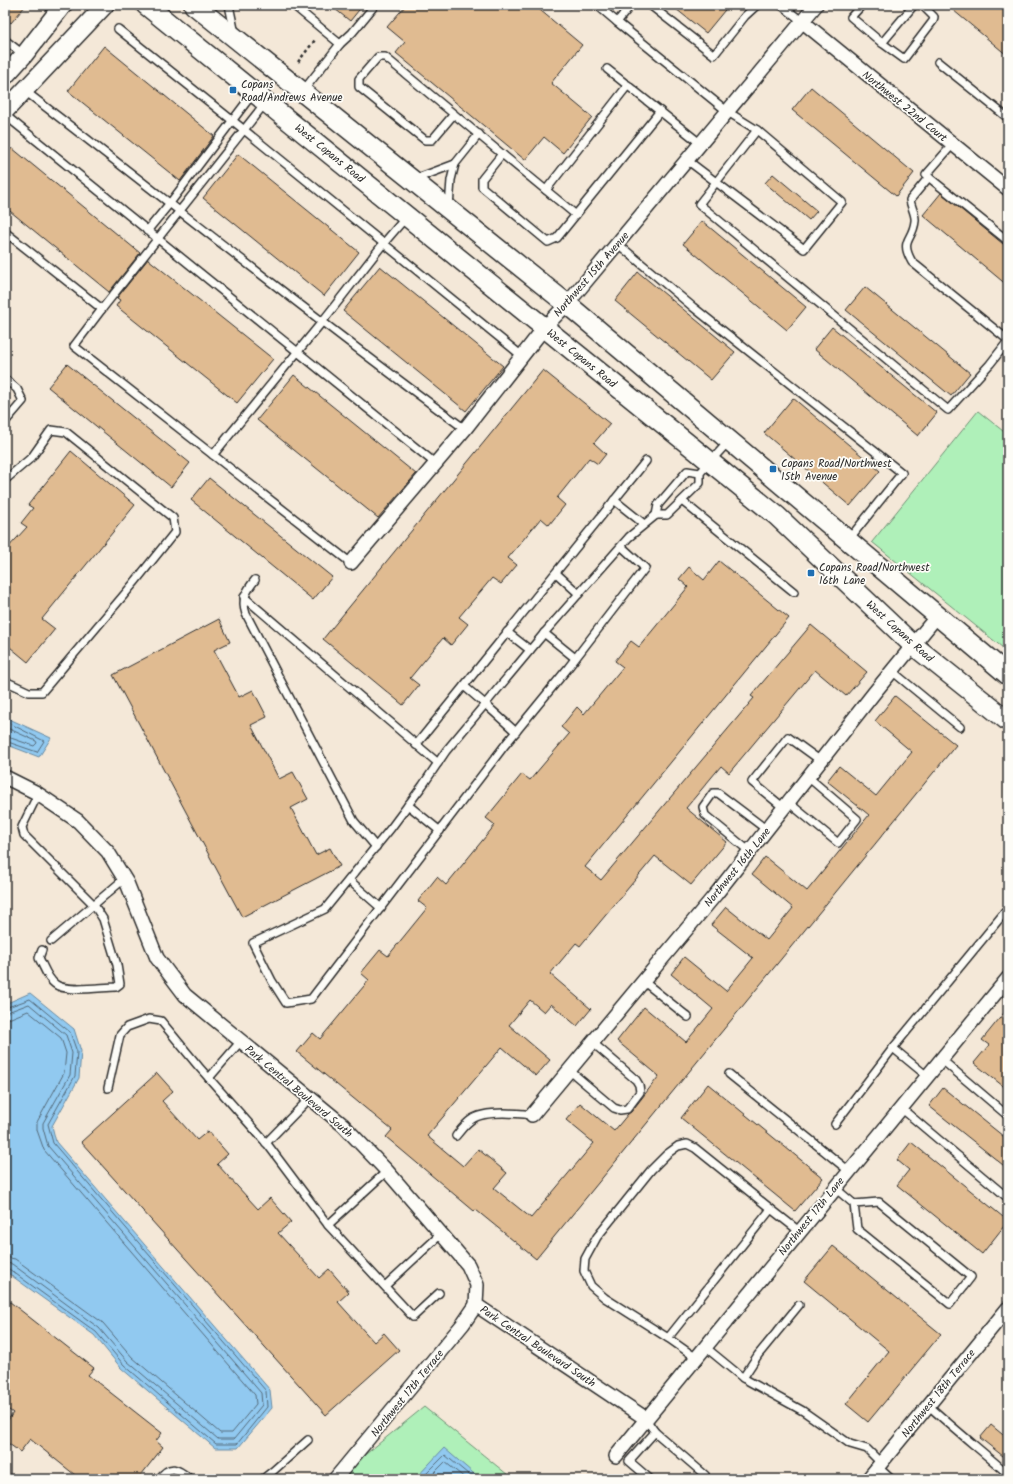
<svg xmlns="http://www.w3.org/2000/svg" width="1013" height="1484" viewBox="0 0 1013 1484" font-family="Kalam,sans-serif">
<rect width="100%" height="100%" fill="#f4e8d8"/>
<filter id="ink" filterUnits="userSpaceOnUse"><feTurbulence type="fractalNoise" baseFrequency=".025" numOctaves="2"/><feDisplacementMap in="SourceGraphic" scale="8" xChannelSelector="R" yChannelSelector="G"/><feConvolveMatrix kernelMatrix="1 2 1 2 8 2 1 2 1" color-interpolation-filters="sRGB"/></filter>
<g filter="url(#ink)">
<!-- green -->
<g fill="#aff0b9" stroke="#6d8e72">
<polygon points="978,411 1008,435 1008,652 872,542"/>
<polygon points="424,1407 513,1479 335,1479"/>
</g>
<!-- water -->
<g fill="#91c9f0" stroke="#688aa1">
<polygon points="5,717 51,738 39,757 5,744"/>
<polygon points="30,993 74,1029 81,1051 79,1078 52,1126 56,1142 270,1390 272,1408 238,1448 215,1448 121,1368 94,1335 5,1271 5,1004"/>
<polygon points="444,1448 480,1479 415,1479"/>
</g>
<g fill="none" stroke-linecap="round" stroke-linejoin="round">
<!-- shore -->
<g stroke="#546a7a" stroke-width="1">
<polyline points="5,721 44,741 37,752 5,741"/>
<polyline points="5,727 36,741 37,743 34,746 5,736"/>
<polyline points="5,1008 30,999 70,1032 77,1052 75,1076 48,1124 53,1143 266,1391 267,1407 237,1444 216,1444 124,1365 96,1332 9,1269 5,1268"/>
<polyline points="5,1013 29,1004 66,1035 72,1053 70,1075 43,1123 43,1128 48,1146 261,1393 262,1405 234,1439 218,1439 127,1361 99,1328 12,1264 5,1263"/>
<polyline points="5,1019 11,1018 28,1011 61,1038 66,1053 64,1073 37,1122 37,1130 44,1150 255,1395 256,1404 232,1433 220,1433 132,1357 103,1323 15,1259 5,1257"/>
<polyline points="421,1479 445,1455 474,1479"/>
<polyline points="428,1479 445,1462 466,1479"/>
</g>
</g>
<!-- building -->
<g fill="#e0bb91" stroke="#2b2b2b">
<polygon points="5,5 26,5 11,23 5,18"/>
<polygon points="330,5 363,5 350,21"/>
<polygon points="406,5 534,5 582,45 551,83 592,117 563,153 544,137 525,160 396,53 405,42 387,27"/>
<polygon points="671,5 729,5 706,33"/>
<polygon points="947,5 1008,5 1008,56"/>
<polygon points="104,46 214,136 180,181 68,91"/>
<polygon points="811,87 914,173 896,196 792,110"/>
<polygon points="12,148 140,253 109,292 5,207 5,157"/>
<polygon points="238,154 359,252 324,296 203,198"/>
<polygon points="773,174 817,211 809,220 765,183"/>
<polygon points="941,193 1008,248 1008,286 923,215"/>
<polygon points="702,221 806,307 787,330 683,244"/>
<polygon points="148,259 273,359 237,403 116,306 120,300 117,298"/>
<polygon points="380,266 503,366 466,411 343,311"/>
<polygon points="638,272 735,352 711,380 615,301"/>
<polygon points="865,287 970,373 951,396 846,310"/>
<polygon points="832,327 937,413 918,436 814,349"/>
<polygon points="67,364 190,463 171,487 48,387"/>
<polygon points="543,370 610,424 594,443 606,454 598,464 589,458 557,498 565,505 549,525 541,518 508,558 517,565 501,584 492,578 459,617 468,624 451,645 443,638 410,678 419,685 403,705 323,639"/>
<polygon points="294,375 416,474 378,518 257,420"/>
<polygon points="793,398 880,471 850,506 764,433"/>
<polygon points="71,451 135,505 42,619 55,629 28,662 5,643 5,551 27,527 21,523 33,508 28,505"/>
<polygon points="209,478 332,577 313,600 191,500"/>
<polygon points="719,561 789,618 585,867 601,880 754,698 751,696 811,625 867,672 846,696 815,670 729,773 721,766 686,808 727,842 691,885 655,856 580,946 576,943 550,974 591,1009 577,1026 551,1004 544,1012 530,1000 509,1025 550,1060 536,1076 502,1047 427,1136 463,1166 478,1149 507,1173 494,1188 531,1218 594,1143 566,1120 580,1103 614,1131 628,1114 631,1112 659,1076 617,1041 644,1007 686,1042 713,1009 671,974 684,957 726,991 753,958 711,925 726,907 767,940 793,908 752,874 765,857 807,891 869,815 827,781 839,766 876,796 912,752 875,721 895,696 956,745 536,1259 476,1210 474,1211 386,1137 392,1130 297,1052 313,1033 320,1039 369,980 361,973 380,950 388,956 427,908 418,901 437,877 446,885 495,825 486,818 522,774 530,780 569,734 561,727 577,707 584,714 623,667 615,661 631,641 639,647 688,587 679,579 689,567 704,580"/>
<polygon points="219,619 230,642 214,650 239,697 253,690 267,717 251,725 279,779 293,772 308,799 291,808 316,855 330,848 340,866 242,917 113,675"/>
<polygon points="1008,1008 1008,1090 974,1063 989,1045 982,1040"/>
<polygon points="157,1073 173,1091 162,1101 197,1140 208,1131 228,1154 217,1164 258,1209 270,1198 291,1222 278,1233 319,1278 329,1269 349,1292 338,1302 374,1342 384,1333 399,1350 326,1415 81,1142"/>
<polygon points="708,1084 823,1178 795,1211 681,1118"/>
<polygon points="943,1088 1008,1140 1008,1169 929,1106"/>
<polygon points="911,1142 1008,1221 982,1254 897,1185 909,1170 897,1160"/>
<polygon points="833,1246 941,1334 868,1422 846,1404 889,1351 804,1281"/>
<polygon points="5,1298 94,1368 88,1375 162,1433 156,1441 163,1447 138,1479 80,1479 30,1439 20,1452 5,1441 5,1424 13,1413 5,1407"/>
<polygon points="991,1425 1008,1439 1008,1460 980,1438"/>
</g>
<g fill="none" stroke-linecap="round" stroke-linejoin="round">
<!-- service casing -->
<g stroke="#2b2b2b" stroke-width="10">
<g id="service">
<polyline points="47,5 56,13"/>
<polyline points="229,5 235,34"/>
<polyline points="293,5 340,44 303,91"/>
<polyline points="597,5 617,22"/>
<polyline points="631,5 617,22 728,112 757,130 699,204 948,410 990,364 1008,341"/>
<polyline points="650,5 714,55 745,16 757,5"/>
<polyline points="781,5 803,22"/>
<polyline points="862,5 851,17 882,43 914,5"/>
<polyline points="118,29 243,129 522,356"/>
<polyline points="5,40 24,55"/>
<polyline points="882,43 904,59 933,21 934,17 922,5"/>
<polyline points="340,44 352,33 375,5"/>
<polyline points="938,62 1008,118"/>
<polyline points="607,69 701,144"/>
<path d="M25,91C172,204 316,320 465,429"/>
<polyline points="454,114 432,140 425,140 359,87 359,79 378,57 385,57 502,154"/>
<polyline points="5,115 436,464"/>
<polyline points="953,144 926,175 1008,241"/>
<polyline points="687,160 804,249 842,202 757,130"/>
<polyline points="455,164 479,134"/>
<path d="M929,177L910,200C911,207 916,215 915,221C913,241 899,239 912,262L1008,340"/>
<polyline points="415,179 455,164 451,180 449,207"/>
<polyline points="546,190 628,85"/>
<polyline points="576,215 502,154 482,179 482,187 548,242 557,238 660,111"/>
<polyline points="147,231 170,203 254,92"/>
<polyline points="5,232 102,309 74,346 351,563"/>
<polyline points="618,244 693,307 902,473 849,539"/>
<polyline points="102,309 266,102"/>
<polyline points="5,379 17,389 23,401 5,422"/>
<polyline points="213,455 322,322 383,244 407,216"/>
<polyline points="5,480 32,457 51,430 66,432 173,518 175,532 134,583 42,692 29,692 5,681"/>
<polyline points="614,500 644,524"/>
<polyline points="682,501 794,592"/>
<polyline points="656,515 658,505 687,471 700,473"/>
<polyline points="621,546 645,568 568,668 505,745 311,999 286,1003 272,981 253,943 325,909 391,828 423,785 446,751 546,631 621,546 629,537 656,515 667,515 700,483 700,473 729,441"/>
<polyline points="556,573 579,594"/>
<path d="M255,580C246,591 241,600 246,614L354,821L376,847"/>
<polyline points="244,597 438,763"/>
<polyline points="507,632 530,650"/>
<polyline points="544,633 575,658"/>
<polyline points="892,671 960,727"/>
<polyline points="464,686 485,704 516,732"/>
<polyline points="416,745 646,461"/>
<path d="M38,794L22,827L24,835L94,905L103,919L117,965L120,984L116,987C102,987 65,993 55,984C47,978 44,967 39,958L42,950"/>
<polyline points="788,802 838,843 857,819 808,777"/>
<polyline points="408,805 440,831"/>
<polyline points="784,808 752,782 788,737 821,761"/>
<polyline points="749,851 705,815 703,807 713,793 718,793 767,830"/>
<polyline points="349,880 381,908"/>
<polyline points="51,941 124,879"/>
<polyline points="643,981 688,1017"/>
<polyline points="893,1048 927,1076"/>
<polyline points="941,1059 1008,1116"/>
<polyline points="569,1070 614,1108 620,1110 627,1109 640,1092 639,1085 636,1080 592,1042"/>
<polyline points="729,1074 849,1171"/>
<polyline points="209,1078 241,1041"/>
<polyline points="108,1088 120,1035 127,1027 149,1019 161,1021 199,1067 268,1145 328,1225"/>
<polyline points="901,1108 1008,1198"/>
<polyline points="835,1124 893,1048 1005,912 1008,915"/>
<path d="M456,1136C460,1131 465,1124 471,1120C484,1110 515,1113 532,1115"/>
<polyline points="266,1143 310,1098"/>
<polyline points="387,1171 328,1225 413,1317 439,1293"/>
<polyline points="835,1188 854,1204 857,1229 950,1304 971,1277 879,1202 854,1204"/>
<polyline points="385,1286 441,1234"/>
<polyline points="668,1338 605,1298 591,1286 584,1271 585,1259 597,1237 651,1170 667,1154 678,1146 687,1144 695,1148 771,1209"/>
<polyline points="704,1346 743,1378 758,1355 799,1305"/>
<polyline points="695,1357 668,1338 771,1209 799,1231"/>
<polyline points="743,1378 803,1411 850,1444 867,1449 881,1463"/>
<path d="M928,1405C954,1429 982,1451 1008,1474"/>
<polyline points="645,1418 655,1432 705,1475 702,1479"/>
<polyline points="878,1467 891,1479"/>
<path d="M159,1479C170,1464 177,1468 190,1479"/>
<polyline points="263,1479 273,1471 308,1440"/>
<polyline points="650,1479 629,1461 655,1432"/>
</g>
</g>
<!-- minor casing -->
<g stroke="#2b2b2b" stroke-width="16">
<g id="minor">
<polyline points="803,22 1008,189"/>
<polyline points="351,563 465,429 544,328 567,304 816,5"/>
<polyline points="5,777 35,792 78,821 108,852 127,883 157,958 185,995 343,1125 387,1171 468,1265 477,1285 476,1305 645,1418"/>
<polyline points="532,1115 716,894 874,693 937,616"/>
<polyline points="616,1456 1008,978"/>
<polyline points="335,1479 463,1324 476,1305"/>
<polyline points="868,1479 1008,1308"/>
</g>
</g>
<!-- tertiary casing -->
<g stroke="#2b2b2b" stroke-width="20">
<g id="tertiary">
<polyline points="5,76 24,55 63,5"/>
<polyline points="5,111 105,5"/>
</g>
</g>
<!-- secondary casing -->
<g stroke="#2b2b2b" stroke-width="22">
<g id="secondary">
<polyline points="146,5 777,516 913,645 1008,721"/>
<polyline points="194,5 567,304 1008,675"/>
</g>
</g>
<!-- path -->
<polyline stroke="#2b2b2b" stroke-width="2.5" stroke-dasharray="3 3" stroke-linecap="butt" points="298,62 315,40"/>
<!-- service -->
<use href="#service" stroke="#fdfcf7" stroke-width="7"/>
<!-- minor -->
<use href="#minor" stroke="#fdfcf7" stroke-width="13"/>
<!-- tertiary -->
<use href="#tertiary" stroke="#fdfcf7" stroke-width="17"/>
<!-- secondary -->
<use href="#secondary" stroke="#fdfcf7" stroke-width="19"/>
</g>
</g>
<!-- markers -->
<g fill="#1f6fb2" stroke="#fdfcf7" stroke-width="1.5">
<rect x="229" y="86" width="8" height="8" rx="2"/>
<rect x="769" y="465" width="8" height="8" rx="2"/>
<rect x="807" y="569" width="8" height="8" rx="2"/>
</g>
<g text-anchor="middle" stroke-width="3.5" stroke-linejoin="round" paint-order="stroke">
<!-- poi labels -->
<g font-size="11" fill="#2b2b2b" stroke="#fdfcf7" text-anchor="start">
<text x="241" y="88">Copans<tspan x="241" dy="13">Road/Andrews Avenue</tspan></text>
<text x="781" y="467">Copans Road/Northwest<tspan x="781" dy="13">15th Avenue</tspan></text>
<text x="819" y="571">Copans Road/Northwest<tspan x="819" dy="13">16th Lane</tspan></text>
</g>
<!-- street labels -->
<g font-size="11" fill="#2b2b2b" stroke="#fdfcf7">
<text transform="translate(905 106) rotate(39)" y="4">Northwest 22nd Court</text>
<text transform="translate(330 153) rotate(39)" y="4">West Copans Road</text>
<text transform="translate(591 274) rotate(-49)" y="4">Northwest 15th Avenue</text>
<text transform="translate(582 358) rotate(39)" y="4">West Copans Road</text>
<text transform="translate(900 631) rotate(42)" y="4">West Copans Road</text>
<text transform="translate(737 867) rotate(-51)" y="4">Northwest 16th Lane</text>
<text transform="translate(299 1091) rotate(40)" y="4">Park Central Boulevard South</text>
<text transform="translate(811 1216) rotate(-51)" y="4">Northwest 17th Lane</text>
<text transform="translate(538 1346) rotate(34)" y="4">Park Central Boulevard South</text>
<text transform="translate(407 1393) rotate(-51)" y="4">Northwest 17th Terrace</text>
<text transform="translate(938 1393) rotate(-51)" y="4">Northwest 18th Terrace</text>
</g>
</g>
<!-- margin -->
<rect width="1013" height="1484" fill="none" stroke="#fdfcf7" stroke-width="20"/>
<rect x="10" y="10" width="993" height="1464" fill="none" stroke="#2b2b2b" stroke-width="1.5" filter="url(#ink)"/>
</svg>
